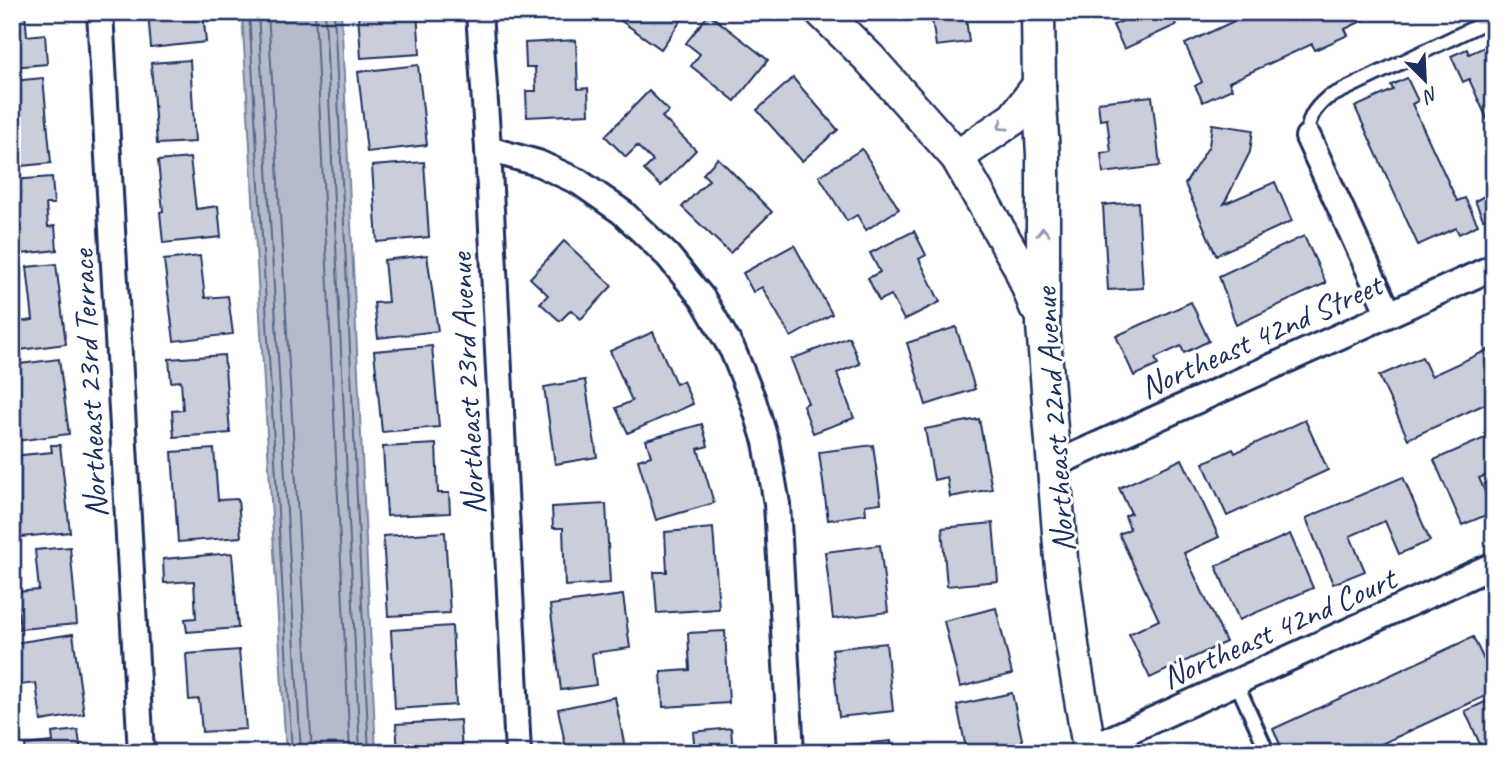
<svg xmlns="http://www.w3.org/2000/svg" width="1506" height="765" viewBox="0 0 1506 765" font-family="Caveat,sans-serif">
<rect width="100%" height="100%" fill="#fff"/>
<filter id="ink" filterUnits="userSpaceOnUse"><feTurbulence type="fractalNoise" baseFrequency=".0143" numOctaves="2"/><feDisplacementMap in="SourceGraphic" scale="14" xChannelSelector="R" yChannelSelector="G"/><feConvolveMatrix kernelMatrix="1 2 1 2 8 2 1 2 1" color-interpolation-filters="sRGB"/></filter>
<g filter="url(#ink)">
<!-- water -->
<polygon fill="#b5bbca" stroke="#77839f" stroke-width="2" points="242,12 341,12 376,753 286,753"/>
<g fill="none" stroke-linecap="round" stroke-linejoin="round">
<!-- shore -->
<g stroke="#596789" stroke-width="2">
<polyline points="249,12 292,753"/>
<polyline points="258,12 301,753"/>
<polyline points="268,12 312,753"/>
<polyline points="315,12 350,753"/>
<polyline points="325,12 360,753"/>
<polyline points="334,12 369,753"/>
</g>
</g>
<!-- building -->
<g fill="#caceda" stroke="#1b2f5e" stroke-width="2">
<polygon points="12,12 25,12 27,36 45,34 47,64 12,67"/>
<polygon points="148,12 203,12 206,42 151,48"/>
<polygon points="358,12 417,12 420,54 361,58"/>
<polygon points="621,12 687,12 661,49 617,18"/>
<polygon points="914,12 958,12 958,19 966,18 969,42 936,46 932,19 915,21"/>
<polygon points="1117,12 1170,12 1176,25 1124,49 1113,25 1121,22"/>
<polygon points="1253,12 1381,12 1345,29 1348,35 1315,50 1312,44 1229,82 1232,89 1203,102 1195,86 1202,82 1185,44"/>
<polygon points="709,14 768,60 735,101 691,66 700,54 686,43"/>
<polygon points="576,40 578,89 588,88 589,114 527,117 526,91 536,91 535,67 526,67 525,43"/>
<polygon points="1494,43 1494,134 1469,79 1463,82 1451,56 1467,49 1469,54"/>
<polygon points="190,60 195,142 157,144 151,63"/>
<polygon points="418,65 427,145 367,152 358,72"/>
<polygon points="43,78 51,163 12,167 12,81"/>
<polygon points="793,78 838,130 802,161 757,110"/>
<polygon points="1407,78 1418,101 1412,104 1457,201 1465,198 1478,225 1459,234 1456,228 1418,245 1355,107 1393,90 1391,85"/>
<polygon points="649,91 669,111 662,117 696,150 661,186 644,170 653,161 637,146 626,157 605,136"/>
<polygon points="1152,96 1160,166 1103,173 1101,153 1111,152 1107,119 1100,120 1098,102"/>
<polygon points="1212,124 1253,130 1250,152 1224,204 1275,182 1292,221 1216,255 1185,184 1209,146"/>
<polygon points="862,149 899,209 866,230 857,215 847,221 819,176"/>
<polygon points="190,158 196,209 218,206 221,237 163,243 160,212 163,211 158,161"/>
<polygon points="718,158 772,212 730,253 682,207 709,180 703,174"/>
<polygon points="424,162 429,237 377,242 372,166"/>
<polygon points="52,177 54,204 46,204 48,227 55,226 57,250 12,255 12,180"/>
<polygon points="1494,191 1494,215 1483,219 1475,201"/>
<polygon points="1138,202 1143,288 1108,290 1103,205"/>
<polygon points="914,231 926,255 919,259 940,302 904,320 891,295 879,301 868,278 880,272 870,253"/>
<polygon points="1304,236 1326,283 1236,325 1219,276"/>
<polygon points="564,241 612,286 581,319 571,310 560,321 540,303 548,295 530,278"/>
<polygon points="794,245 832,314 791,337 762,287 753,292 743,273"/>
<polygon points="427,255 438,331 378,338 374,303 388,302 384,260"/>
<polygon points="200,256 205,298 228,296 233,334 174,341 164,260"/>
<polygon points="56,264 66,344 12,351 12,323 33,320 27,267"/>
<polygon points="1191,302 1209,341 1184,353 1181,346 1155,358 1158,365 1134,376 1116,336"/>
<polygon points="956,327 975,389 926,405 907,343"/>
<polygon points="653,332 676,384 683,381 693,404 628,433 616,408 632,401 610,351"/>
<polygon points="849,337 860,364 837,373 854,418 813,433 803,405 808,403 791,359"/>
<polygon points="432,346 439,427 382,432 374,351"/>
<polygon points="1494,347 1494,400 1408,439 1379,376 1422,357 1431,376"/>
<polygon points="224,355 230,433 174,437 172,411 183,410 181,381 171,382 169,359"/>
<polygon points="59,359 69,434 17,441 12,408 12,365"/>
<polygon points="585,380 597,457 555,464 544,387"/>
<polygon points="979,419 992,489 950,497 947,477 934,480 925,429"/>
<polygon points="1305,420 1328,470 1227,516 1203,463 1233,449 1235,453"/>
<polygon points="702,424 708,446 698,449 714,503 656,520 638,460 651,456 646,440"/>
<polygon points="1494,434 1494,472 1479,478 1494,512 1462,525 1434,460"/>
<polygon points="436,444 438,493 449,493 450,513 387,516 383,447"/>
<polygon points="51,445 60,445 70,532 12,538 12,456 52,452"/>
<polygon points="873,445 881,503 865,505 866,514 828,520 819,452"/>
<polygon points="214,449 218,500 238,499 241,537 178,542 172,452"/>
<polygon points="1182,459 1219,537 1184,553 1226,642 1150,678 1129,634 1159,620 1119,534 1130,529 1125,516 1131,513 1119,488"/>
<polygon points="1403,477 1430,541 1399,554 1385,521 1350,536 1365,571 1333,584 1306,518"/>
<polygon points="606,504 610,583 565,586 563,528 553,528 552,507"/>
<polygon points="993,523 998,581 947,586 942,528"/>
<polygon points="713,528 719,609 657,613 654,572 667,572 665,532"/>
<polygon points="445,532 450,613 388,616 383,536"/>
<polygon points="1290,534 1313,588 1239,620 1216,566"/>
<polygon points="880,545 888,612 833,619 825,552"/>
<polygon points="70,547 77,624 20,629 16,592 39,590 35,550"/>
<polygon points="232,553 238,628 187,632 185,619 196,618 194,581 164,583 163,559"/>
<polygon points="623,595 630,648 592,653 596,685 561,690 550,605"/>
<polygon points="996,608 1012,674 960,687 944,621"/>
<polygon points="452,626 456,705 395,709 391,630"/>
<polygon points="725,631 729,703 663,707 661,672 690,670 688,633"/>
<polygon points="73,634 84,714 41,721 36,683 20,685 14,643"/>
<polygon points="1473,637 1494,681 1494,692 1362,753 1284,753 1273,729"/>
<polygon points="886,643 893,711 839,717 832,649"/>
<polygon points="239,650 246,729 202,732 199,699 189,700 186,654"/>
<polygon points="1012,693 1025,753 967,753 957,705"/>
<polygon points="615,697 626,753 567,753 558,709"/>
<polygon points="1494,698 1494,753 1484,753 1465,711"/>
<polygon points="460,720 462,753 398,753 396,724"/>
<polygon points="731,728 733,753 695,753 693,732"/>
<polygon points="78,730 81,753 26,753 25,745 53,742 52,733"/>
<polygon points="891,741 892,753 839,753 838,746"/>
<polygon points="238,747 239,753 203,753"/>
</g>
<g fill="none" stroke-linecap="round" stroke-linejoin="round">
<!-- service casing -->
<g stroke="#1b2f5e" stroke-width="18">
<g id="service">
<path d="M1308,137C1307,119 1314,109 1327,98L1494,18"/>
<polyline points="1236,682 1268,753"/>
</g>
</g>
<!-- minor casing -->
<g stroke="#1b2f5e" stroke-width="30">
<g id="minor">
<polyline points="100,12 141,753"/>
<polyline points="479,12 488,149 518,753"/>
<polyline points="1308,137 1389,314"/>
<polyline points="488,149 538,163 579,182 622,212 668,256 703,299 733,351 753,400 766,442 777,504 791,753"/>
<polyline points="1055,464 1494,267"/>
<polyline points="1089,749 1494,565"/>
</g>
</g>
<!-- tertiary casing -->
<g stroke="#1b2f5e" stroke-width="37">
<g id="tertiary">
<polyline points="822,12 869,58 957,157 1019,265 1036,307"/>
<polyline points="1038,12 1039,85 1043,155 1043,325 1061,559 1073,652 1090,753"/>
<polyline points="957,157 1014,118 1039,85"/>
</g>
</g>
<!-- service -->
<use href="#service" stroke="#fff" stroke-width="12"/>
<!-- minor -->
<use href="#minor" stroke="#fff" stroke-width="24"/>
<!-- tertiary -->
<use href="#tertiary" stroke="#fff" stroke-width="32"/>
</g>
<!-- one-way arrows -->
<defs><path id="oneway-chevron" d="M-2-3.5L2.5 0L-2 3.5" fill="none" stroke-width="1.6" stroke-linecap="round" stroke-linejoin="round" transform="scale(1.75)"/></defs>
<g stroke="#8d97ae">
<use href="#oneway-chevron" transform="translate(1002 126) rotate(146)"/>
<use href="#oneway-chevron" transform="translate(1043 232) rotate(-90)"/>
</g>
</g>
<g text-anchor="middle" stroke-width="6" stroke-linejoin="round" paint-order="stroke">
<!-- street labels -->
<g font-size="33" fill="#1b2f5e" stroke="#fff">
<text transform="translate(1260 335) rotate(-24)" y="12">Northeast 42nd Street</text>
<text transform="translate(88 384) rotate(-93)" y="12">Northeast 23rd Terrace</text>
<text transform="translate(466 384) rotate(-93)" y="12">Northeast 23rd Avenue</text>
<text transform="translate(1053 420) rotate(-94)" y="12">Northeast 22nd Avenue</text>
<text transform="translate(1278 627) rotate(-24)" y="12">Northeast 42nd Court</text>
</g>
</g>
<!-- margin -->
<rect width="1506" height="765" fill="none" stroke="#fff" stroke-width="42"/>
<rect x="21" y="21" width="1464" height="723" fill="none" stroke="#1b2f5e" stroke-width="2.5" filter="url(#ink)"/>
<!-- north arrow -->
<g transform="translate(1425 80) rotate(156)" stroke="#ffffff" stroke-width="5" paint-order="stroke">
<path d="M0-5L12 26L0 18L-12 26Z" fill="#1b2f5e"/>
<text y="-10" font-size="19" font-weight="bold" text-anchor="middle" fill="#1b2f5e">N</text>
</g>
</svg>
